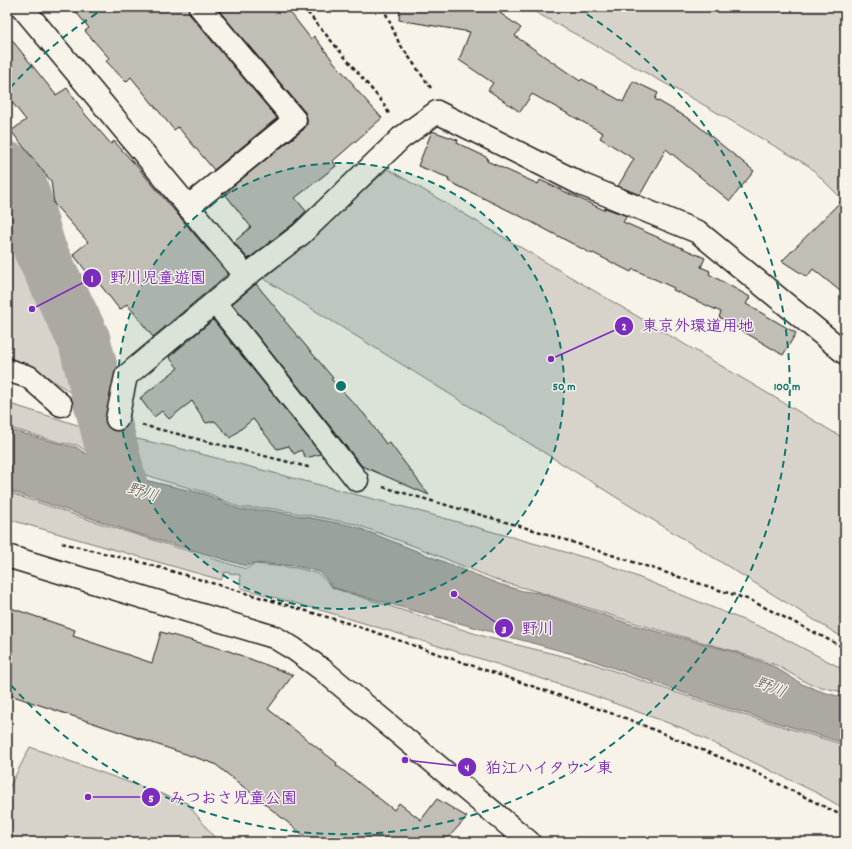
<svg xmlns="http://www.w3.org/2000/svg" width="852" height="849" viewBox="0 0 852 849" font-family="Dekko,'Klee One',sans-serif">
<rect width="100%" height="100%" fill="#f7f3e8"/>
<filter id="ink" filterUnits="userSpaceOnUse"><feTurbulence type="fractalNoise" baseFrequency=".025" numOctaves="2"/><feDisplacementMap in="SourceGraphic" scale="8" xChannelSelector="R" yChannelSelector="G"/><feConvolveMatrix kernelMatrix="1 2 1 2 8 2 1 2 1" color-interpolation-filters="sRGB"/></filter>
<g filter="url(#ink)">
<!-- green -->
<g fill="#d7d3cb" stroke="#7a7874">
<polygon points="526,7 845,7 845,202 809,166 697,101"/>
<polygon points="388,169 845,439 845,639 264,279"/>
<polygon points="12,183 32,252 70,338 83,401 30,365 7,358 7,280 10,274 7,271 7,194"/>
<polygon points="7,403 97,431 101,445 94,457 77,445 62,443 7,427"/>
<polygon points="119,435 178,448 404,507 601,562 768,630 845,670 845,695 838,691 809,684 776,665 734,651 638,624 539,592 502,582 419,548 355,524 269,508 241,508 205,492 164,481 144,474"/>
<polygon points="7,492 99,523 246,569 254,564 297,568 319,574 333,588 489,638 591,663 721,708 838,743 845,747 845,809 815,792 682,728 589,694 481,659 334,614 241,588 240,575 225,572 221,580 7,519"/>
<polygon points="30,747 187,803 218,842 7,842 7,792"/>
</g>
<!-- water -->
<polygon fill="#aca9a2" stroke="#72716c" points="7,429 64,445 76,447 93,459 102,445 100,431 119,440 137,470 145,480 205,494 241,510 268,510 354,526 499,584 523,591 539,593 633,625 731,651 773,666 802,684 823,692 845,698 845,744 838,741 721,706 580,656 411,610 334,588 320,572 296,566 254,563 246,566 135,533 7,490"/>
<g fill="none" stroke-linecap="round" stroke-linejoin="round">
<!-- river -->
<polyline stroke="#aca9a2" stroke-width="53" points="7,168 21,185 40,250 84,340 121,484"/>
</g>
<!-- building -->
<g fill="#c0beb5" stroke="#1c1c1c">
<polygon points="72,7 188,7 190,15 277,118 214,170 178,127 174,130 131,77 126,82 106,61 109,58 85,31 89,28"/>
<polygon points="216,7 286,7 311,39 314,36 333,61 354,85 353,86 382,118 333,161 336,166 295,198 306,211 293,224 248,259 234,242 251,227 225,194 230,191 229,189 303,130 307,125 307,118 305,112"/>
<polygon points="400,7 507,7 500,13 521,28 515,36 580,81 582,79 623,102 633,81 658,93 655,99 691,120 754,171 730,201 666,149 640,195 618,186 634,159 600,138 603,133 532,94 520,112 488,90 493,83 459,60 470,32 399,20"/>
<polygon points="7,34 56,95 67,88 85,114 111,144 114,141 141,171 228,274 153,337 127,304 120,310 91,273 89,275 73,254 88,242 54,204 51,181 11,131 26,120 7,96"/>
<polygon points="432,131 458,140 457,143 488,158 487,161 538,184 540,180 604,210 605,208 627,216 623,222 705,258 701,267 710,271 709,274 750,297 746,304 796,333 783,355 719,317 721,312 673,290 674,288 633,269 631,272 593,253 592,254 522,217 448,181 449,178 418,166"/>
<polygon points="845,197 845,295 813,269 807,277 782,261"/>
<polygon points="256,284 285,319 284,320 333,378 331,379 365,415 386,444 389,442 429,495 362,466 232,304"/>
<polygon points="213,320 321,454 306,458 301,450 294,454 289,446 277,449 253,419 230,438 215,421 206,423 192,401 169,419 162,411 154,417 140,398 178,368 169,357"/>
<polygon points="11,608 75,630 73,636 152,663 161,632 229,651 293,675 268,709 337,763 336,765 394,810 399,803 421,820 437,799 467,817 446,840 449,842 312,842 215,764 7,694 7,621"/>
</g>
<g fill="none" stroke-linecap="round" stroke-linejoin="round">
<!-- minor casing -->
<g stroke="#1c1c1c" stroke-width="25">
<g id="minor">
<polyline points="22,7 246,276"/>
<polyline points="188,207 295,120 200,7"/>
<polyline points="215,302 357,480"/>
<polyline points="7,370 29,377 61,405"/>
<polyline points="117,419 126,376 246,276 301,234 401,138 437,112 583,185 698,232 845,353"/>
<polyline points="7,556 274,637 294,649 324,671 529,842"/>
</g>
</g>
<!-- path -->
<g stroke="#1c1c1c" stroke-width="2.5" stroke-dasharray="4 3" stroke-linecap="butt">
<polyline points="303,7 384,104 389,114"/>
<polyline points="383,7 399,43 431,88"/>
<polyline points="142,425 312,468"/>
<polyline points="383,487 544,533 750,600 845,648"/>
<polyline points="62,543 144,563 354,625 628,719 753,771 845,817"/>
</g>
<!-- minor -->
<use href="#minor" stroke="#f7f3e8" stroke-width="22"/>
</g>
</g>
<!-- distance rings -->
<circle cx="341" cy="386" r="223" fill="#0f766e" fill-opacity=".12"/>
<g fill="none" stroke="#0f766e" stroke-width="2" stroke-dasharray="7 5">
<circle cx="341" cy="386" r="223"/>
<path d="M10 88A446 446 0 0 1 105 8M577 8A446 446 0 1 1 10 684"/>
</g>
<g text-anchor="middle" stroke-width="3" stroke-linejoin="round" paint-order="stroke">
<!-- water labels -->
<g font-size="16" font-style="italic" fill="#565452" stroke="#f7f3e8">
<text transform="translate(143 491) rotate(17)" y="6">野川</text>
<text transform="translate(771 686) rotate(22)" y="6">野川</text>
</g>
</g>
<circle cx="341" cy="386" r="6" fill="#0f766e" stroke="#f7f3e8" stroke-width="2"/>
<g font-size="12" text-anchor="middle" font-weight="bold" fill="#0f766e" stroke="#f7f3e8" stroke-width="3" stroke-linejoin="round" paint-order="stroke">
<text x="564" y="390">50 m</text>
<text x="787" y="390">100 m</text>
</g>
<!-- callouts -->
<path fill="none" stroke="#7b2cbf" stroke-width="1.5" d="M32 309L92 278M551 359L624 326M454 594L504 628M405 760L467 767M88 797L151 797"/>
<g fill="#7b2cbf" stroke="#f7f3e8" stroke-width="1.5">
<circle cx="32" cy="309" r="4"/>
<circle cx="551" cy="359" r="4"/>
<circle cx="454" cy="594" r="4"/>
<circle cx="405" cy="760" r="4"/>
<circle cx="88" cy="797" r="4"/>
<circle cx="92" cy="278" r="10"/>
<circle cx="624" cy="326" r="10"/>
<circle cx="504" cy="628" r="10"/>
<circle cx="467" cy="767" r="10"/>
<circle cx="151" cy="797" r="10"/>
</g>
<g font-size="12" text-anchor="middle" font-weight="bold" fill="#fff">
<text x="92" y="282">1</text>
<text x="624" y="330">2</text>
<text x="504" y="633">3</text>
<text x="467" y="771">4</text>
<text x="151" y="802">5</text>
</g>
<g font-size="16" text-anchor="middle" font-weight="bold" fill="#7b2cbf" stroke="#f7f3e8" stroke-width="3" stroke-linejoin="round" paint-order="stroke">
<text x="158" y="283">野川児童遊園</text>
<text x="698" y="331">東京外環道用地</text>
<text x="538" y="634">野川</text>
<text x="549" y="773">狛江ハイタウン東</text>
<text x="233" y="803">みつおさ児童公園</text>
</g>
<!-- margin -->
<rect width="852" height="849" fill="none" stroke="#f7f3e8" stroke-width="24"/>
<rect x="12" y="12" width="828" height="825" fill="none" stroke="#1c1c1c" stroke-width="1.5" filter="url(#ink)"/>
</svg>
